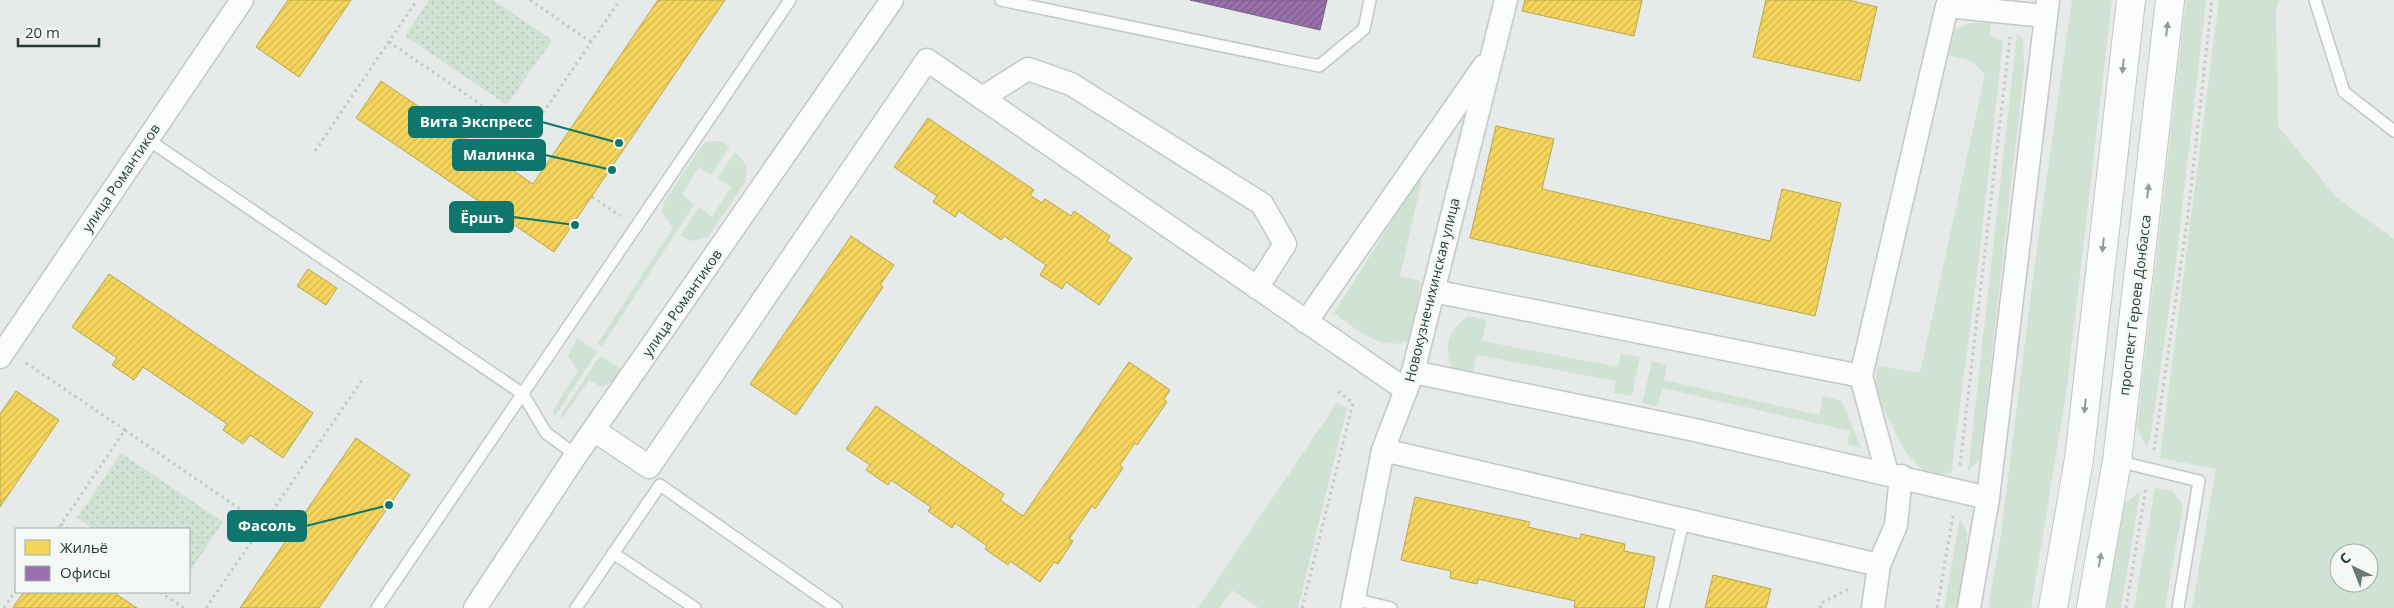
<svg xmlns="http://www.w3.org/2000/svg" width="2394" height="608" viewBox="0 0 2394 608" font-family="'Open Sans',sans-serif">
<defs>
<pattern id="park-dots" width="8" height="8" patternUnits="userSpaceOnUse" patternTransform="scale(1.25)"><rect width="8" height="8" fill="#d0e2d3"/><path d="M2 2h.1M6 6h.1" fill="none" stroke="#b2c3b6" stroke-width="1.8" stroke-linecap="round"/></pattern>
<pattern id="homes-hatch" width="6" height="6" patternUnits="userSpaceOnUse" patternTransform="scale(1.25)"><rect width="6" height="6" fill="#f6d55c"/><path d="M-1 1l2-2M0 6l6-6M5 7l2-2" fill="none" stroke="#d3b850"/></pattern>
<pattern id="offices-hatch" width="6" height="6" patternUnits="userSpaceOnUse" patternTransform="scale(1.25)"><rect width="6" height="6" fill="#9970ab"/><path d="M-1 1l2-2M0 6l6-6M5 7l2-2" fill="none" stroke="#7d5d8c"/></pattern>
</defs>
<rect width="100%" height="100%" fill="#e6eae8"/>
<!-- green -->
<g fill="#d0e2d3" fill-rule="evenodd">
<polygon points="2072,0 2112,0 2066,394 2031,608 1988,608 2000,542 2036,255"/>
<polygon points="2186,0 2206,0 2176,262 2150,440 2146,447 2137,428"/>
<path d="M2219,0H2279L2276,11L2278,126L2336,197L2394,239V608H2192L2216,469L2160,458ZM2339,553H2369V583H2339Z"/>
<polygon points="1970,23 1991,23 1990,36 2003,41 1978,267 1951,474 1925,473 1904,450 1874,389 1878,366 1920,373 1985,74 1972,61 1948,55 1955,29"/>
<polygon points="2017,34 2023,39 2024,71 1980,459 1968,471"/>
<polygon points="713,141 720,141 730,146 711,175 699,167 682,194 694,205 602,346 598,343 673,228 662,213 664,202 703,144"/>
<path d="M735,152C745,162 749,167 745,182L708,237L691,241L681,235L699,207L712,217L731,187L718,178Z"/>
<path d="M1424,170L1400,276L1421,281L1410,340C1381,353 1357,329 1334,313Z"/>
<path d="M1468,316L1486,320L1482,341L1618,367L1621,354L1640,357L1632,396L1614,393L1616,381L1477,355L1473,373L1452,369C1443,345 1448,331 1468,316Z"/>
<polygon points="577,338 597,352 555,416 553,410 578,371 568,356"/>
<polygon points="600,356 622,369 613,381 602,387 589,380 563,417 559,417"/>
<polygon points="1652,361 1667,365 1664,380 1819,415 1823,396 1842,401 1861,448 1847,444 1850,431 1662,388 1657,406 1642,403"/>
<polygon points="1337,403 1347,408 1298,608 1259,608 1232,590 1219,608 1198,608"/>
<polygon points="2155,488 2172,491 2183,505 2165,608 2134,608"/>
<polygon points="2140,492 2121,608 2106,608 2124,504"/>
<polygon points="1960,518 1967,532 1967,552 1957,608 1944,608"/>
</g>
<!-- park -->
<g fill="url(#park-dots)">
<polygon points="429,0 493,0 552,40 507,105 405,36"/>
<polygon points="121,453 223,522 189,573 189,529 94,529 77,518"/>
</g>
<!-- homes -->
<g fill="url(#homes-hatch)" stroke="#b7a74f">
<polygon points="288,0 351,0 299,77 256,47"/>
<polygon points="658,0 725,0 554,252 356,118 381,81 533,184"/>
<polygon points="1525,0 1642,0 1634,36 1522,11"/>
<polygon points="1766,0 1849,0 1877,7 1860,81 1753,57"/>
<polygon points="928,118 1034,190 1030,195 1042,203 1045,199 1071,216 1074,211 1110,236 1107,241 1132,258 1099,305 1066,282 1062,289 1040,275 1046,265 1004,236 1001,240 959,211 955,217 933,202 937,196 894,167"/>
<polygon points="1496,126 1554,139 1542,189 1770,241 1782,189 1841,203 1815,316 1470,238"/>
<polygon points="851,236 894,265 880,285 883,287 796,415 750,384"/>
<polygon points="308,269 337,288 326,305 297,286"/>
<polygon points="109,274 313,413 283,458 250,435 243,444 223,430 227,424 143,367 134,380 112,365 117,358 72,327"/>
<polygon points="1129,362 1170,390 1164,399 1167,402 1137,445 1135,443 1120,465 1123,468 1095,509 1092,506 1069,539 1073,541 1058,564 1054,562 1040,582 1010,561 1008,565 985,549 987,546 955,523 952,528 928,511 931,507 891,480 888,485 866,470 870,465 846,449 876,406 1004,494 1000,500 1023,516"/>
<polygon points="16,391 59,420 0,507 0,414"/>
<polygon points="356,438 410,475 375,526 319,608 240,608"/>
<polygon points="1415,497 1530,522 1528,527 1580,539 1581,534 1625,544 1624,551 1655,557 1644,608 1577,608 1574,607 1575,601 1478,579 1477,584 1450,578 1451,571 1401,560"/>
<polygon points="1713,575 1771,589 1766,608 1705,608"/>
<polygon points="24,592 113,592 137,608 15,608 13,607"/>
</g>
<!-- offices -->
<polygon fill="url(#offices-hatch)" stroke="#766187" points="1190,0 1327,0 1320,30"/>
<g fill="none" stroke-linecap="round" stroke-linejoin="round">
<!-- lane casing -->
<g stroke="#c3c7c5" stroke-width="14">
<g id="lane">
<polyline points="1001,0 1319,66 1364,29 1370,0"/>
<polyline points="2315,0 2344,92 2394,131"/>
<polyline points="147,139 523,394 546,433 576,455"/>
<polyline points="2117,461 2199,481 2178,608"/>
<polyline points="613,553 695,608"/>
<polyline points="1354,599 1391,608"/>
<polyline points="377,608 790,0"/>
<polyline points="576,608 660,485 836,608"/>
<polyline points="1663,608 1684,518"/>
</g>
</g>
<!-- street casing -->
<g stroke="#c3c7c5" stroke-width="25">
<g id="street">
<polyline points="982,98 1028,69 1071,84 1262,204 1285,244 1257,288"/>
<polyline points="1433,291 1861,376 1887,473"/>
<polyline points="1306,322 1484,66"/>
<polyline points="0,357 242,0"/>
<polyline points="1413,372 1695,430 1988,498"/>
<polyline points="1861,376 1947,6 2045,16"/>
<polyline points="594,430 649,467 927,60 1406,390"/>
<polyline points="1383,450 1879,565 1896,525 1901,476"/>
<polyline points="475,608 576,455 892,0"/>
<polyline points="1352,608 1383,450 1413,372 1506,0"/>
<polyline points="1873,608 1879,565"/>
<polyline points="1969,608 1988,498 2048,0"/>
</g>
</g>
<!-- secondary casing -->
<g stroke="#c2c8c5" stroke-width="30">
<g id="secondary">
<polyline points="2053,608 2079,459 2131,0"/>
<polyline points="2091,608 2117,461 2170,0"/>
</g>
</g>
<!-- path -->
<g stroke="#c2cac6" stroke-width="3" stroke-dasharray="2.5 4" stroke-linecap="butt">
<polyline points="530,0 591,42"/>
<polyline points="389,42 527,136 620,0"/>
<polyline points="527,136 546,165"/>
<polyline points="315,151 417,0"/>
<polyline points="592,197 620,216"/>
<polyline points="26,363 125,430 58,529"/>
<polyline points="125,430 263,525"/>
<polyline points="2154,450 2188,215 2212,0"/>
<polyline points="1960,465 2010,37"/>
<polyline points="61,524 68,529"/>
<polyline points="160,592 184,608"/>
<polyline points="4,608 16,590"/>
<polyline points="206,608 362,380"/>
<polyline points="1302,608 1353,403 1335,389"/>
<polyline points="1820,608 1821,603 1851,588"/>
<polyline points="1937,608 1953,516"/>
<polyline points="2126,608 2146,488"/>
</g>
<!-- lane -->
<use href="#lane" stroke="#fbfcfc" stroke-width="11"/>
<!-- street -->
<use href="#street" stroke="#fbfcfc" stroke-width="22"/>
<!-- secondary -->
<use href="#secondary" stroke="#fbfcfc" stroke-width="28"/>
</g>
<!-- one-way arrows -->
<defs><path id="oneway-solid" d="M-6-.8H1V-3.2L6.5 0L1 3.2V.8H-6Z" transform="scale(1.25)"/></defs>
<g fill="#909c97">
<use href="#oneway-solid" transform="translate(2167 29) rotate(-83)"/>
<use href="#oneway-solid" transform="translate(2123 66) rotate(96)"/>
<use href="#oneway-solid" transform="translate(2148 191) rotate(-83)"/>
<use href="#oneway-solid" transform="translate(2103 245) rotate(96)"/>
<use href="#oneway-solid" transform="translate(2085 406) rotate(96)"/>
<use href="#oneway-solid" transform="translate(2100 560) rotate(-80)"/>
</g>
<g text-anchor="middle" stroke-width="5" stroke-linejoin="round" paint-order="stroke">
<!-- street labels -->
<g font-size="14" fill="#243d32" stroke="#f4f9f6">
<text transform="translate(121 178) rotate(-56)" y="5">улица Романтиков</text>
<text transform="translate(1432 290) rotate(-76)" y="5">Новокузнечихинская улица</text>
<text transform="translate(682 303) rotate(-55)" y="5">улица Романтиков</text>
<text transform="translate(2135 305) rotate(-83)" y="5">проспект Героев Донбасса</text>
</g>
</g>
<!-- callouts -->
<path fill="none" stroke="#0f766e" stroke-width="2" d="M619 143L542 122M612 170L545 155M575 225L513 217M389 505L306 526"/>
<g fill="#0f766e" stroke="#f4f9f6" stroke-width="2">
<circle cx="619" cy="143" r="5"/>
<circle cx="612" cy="170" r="5"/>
<circle cx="575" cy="225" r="5"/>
<circle cx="389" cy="505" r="5"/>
</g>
<g fill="#0f766e" stroke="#0f766e" stroke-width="2">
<rect x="409" y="107" width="133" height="30" rx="5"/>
<rect x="453" y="140" width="92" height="30" rx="5"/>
<rect x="450" y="202" width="63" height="30" rx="5"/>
<rect x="228" y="511" width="78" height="30" rx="5"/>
</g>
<g font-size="15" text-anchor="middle" font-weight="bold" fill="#fff">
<text x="476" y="127">Вита Экспресс</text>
<text x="499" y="160">Малинка</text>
<text x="482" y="223">Ёршъ</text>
<text x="267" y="531">Фасоль</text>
</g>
<!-- legend -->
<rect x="15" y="528" width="175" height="65" fill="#f4f9f6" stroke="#a1aea8"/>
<rect x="25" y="540" width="25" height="15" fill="#f6d55c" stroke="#a1aea8"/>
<text x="60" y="553" font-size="15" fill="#243d32">Жильё</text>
<rect x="25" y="566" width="25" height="15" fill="#9970ab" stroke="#a1aea8"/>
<text x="60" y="578" font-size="15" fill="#243d32">Офисы</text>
<!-- north arrow -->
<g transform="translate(2354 568) rotate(317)"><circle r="24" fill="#f4f9f6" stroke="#a1aea8"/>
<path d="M0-4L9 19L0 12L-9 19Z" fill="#687a72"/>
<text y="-8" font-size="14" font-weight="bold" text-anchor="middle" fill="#243d32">С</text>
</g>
<!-- scale -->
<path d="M18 38v8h81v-8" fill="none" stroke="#243d32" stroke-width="2.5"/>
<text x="25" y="38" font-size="15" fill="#243d32" stroke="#f4f9f6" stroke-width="4" paint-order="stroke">20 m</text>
</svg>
